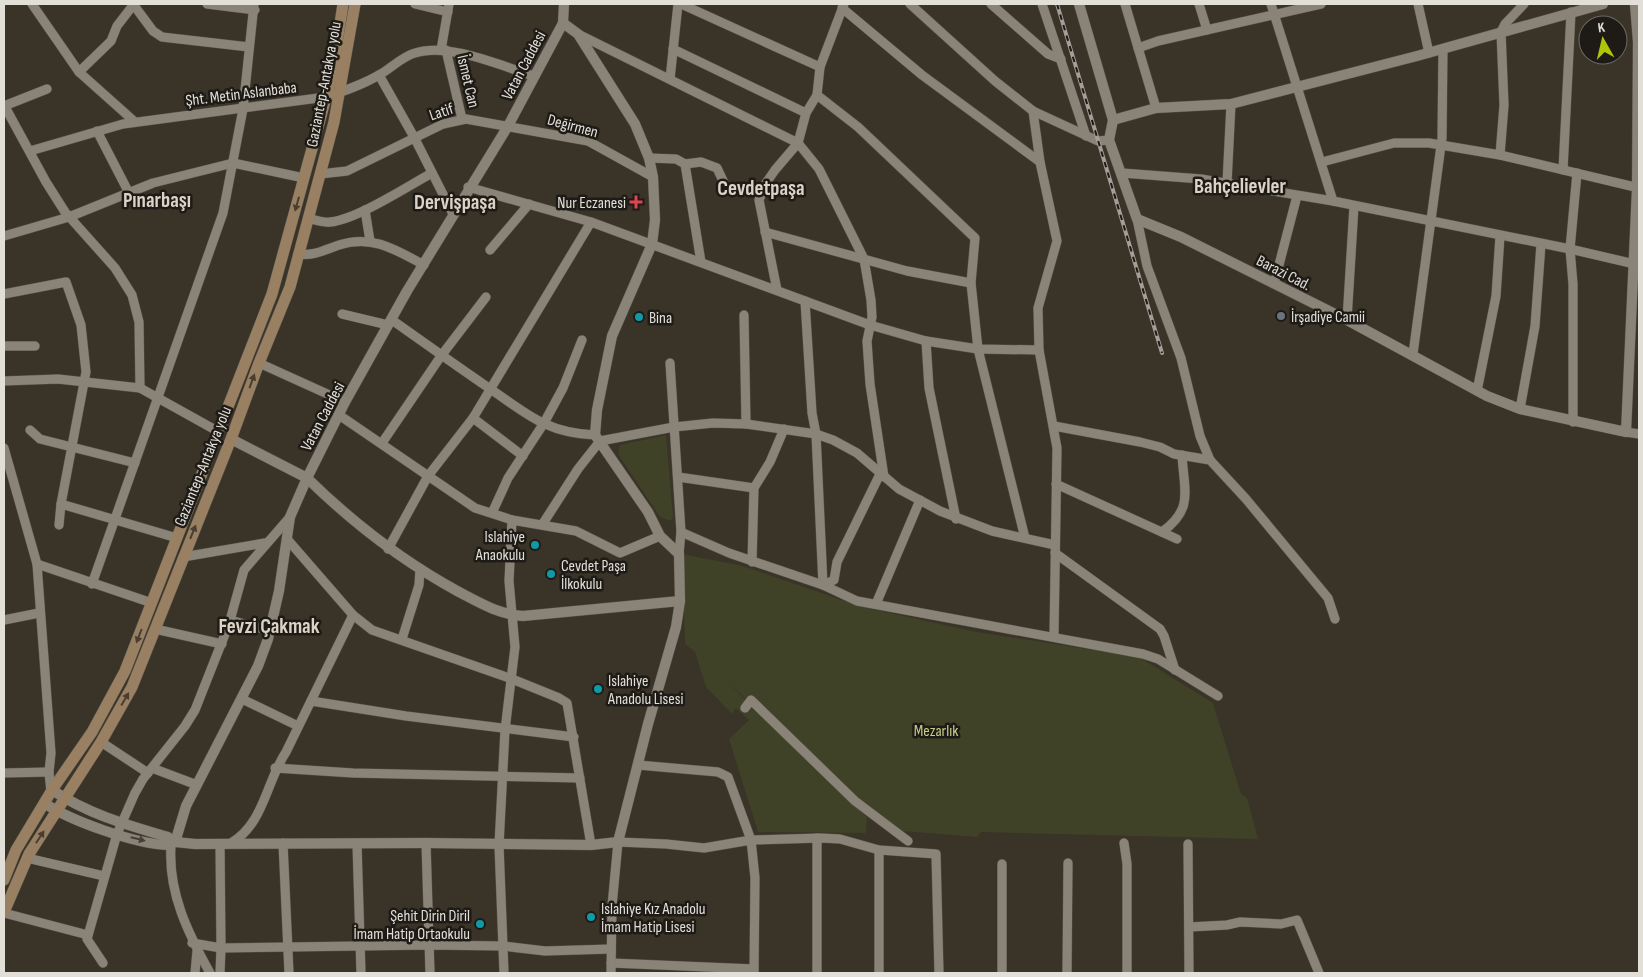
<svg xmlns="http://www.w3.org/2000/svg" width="1643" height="977" viewBox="0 0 1643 977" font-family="'Sofia Sans Condensed',sans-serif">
<rect width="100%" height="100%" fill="#393328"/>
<!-- green -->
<g fill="#3f4227">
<polygon points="666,435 673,517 671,521 660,517 618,454 620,445"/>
<polygon points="682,554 743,566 862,607 977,632 1139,657 1213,703 1241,794 1247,798 1258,839 981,832 977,837 890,830 725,680 867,817 866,833 758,832 729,739 749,720 736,708 732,714 706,687 695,652 685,644"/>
</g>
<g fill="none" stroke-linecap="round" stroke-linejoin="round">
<!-- minor casing -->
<g stroke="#565149" stroke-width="10">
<g id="minor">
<polyline points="32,4 79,72 135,122"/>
<polyline points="133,4 153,31 162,37 249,47"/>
<polyline points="207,4 255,10"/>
<polyline points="415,4 448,12"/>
<polyline points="681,4 820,67"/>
<polyline points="910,4 995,81 1033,111 1098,141 1109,140"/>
<polyline points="991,4 1048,54 1061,59"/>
<polyline points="1042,4 1086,136"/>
<polyline points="1125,4 1156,108"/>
<polyline points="1199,4 1207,30"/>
<polyline points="1271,4 1333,201 1570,249 1639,265"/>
<polyline points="1418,4 1429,53"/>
<polyline points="842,8 922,75 1040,162"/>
<polyline points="578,34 798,143 819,169 864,259 871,300 872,317 867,341 870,384 884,477"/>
<polyline points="1138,48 1158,41 1321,4"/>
<polyline points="673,49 806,113"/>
<polyline points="441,50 449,4"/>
<polyline points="446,50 462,119"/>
<polyline points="79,72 111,41 117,26 134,4"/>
<polyline points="379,75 414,137 453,214"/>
<polyline points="670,79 678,4"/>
<polyline points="817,95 858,127 975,238 971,283 978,349 1025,538"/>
<polyline points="4,105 46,182 65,212 115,268 132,295 139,322 140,388"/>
<polyline points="4,106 47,89"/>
<polyline points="1033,111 1040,162 1057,241 1038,308 1039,350 1057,448 1054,636"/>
<polyline points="97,131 129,193"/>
<path d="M30,151L123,124L326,97C344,91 362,85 379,75C392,68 401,57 415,53C448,42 501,66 534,76"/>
<polyline points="1500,155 1504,105 1501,32 1505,24 1524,4"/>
<polyline points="649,158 676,159 685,164"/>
<polyline points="1322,162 1394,143 1429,143 1500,155 1639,188"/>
<polyline points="1563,170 1571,12"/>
<polyline points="1122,173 1201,179 1333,201"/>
<polyline points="320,174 347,171 443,124 466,119 588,141 653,177"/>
<polyline points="1227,183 1231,104"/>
<polyline points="468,187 591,222 870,325 926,341 978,349 1039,350"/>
<polyline points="365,210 370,241"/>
<path d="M308,218C315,220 323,223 330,222C356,220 408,186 432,173"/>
<polyline points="1137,219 1147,266 1181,358 1200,436 1210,460"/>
<polyline points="765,232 907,271 971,283"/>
<polyline points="4,236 69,217 153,183 233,163 304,178"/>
<polyline points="490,250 529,204"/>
<path d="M298,254C315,256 324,250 339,245C372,234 396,250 424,265"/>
<polyline points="701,262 685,164 701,162 717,168 725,185 731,189"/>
<polyline points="1274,284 1297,196"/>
<polyline points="777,290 759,200 766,183 775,170 798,143 806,113 817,95 820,67 844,4"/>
<polyline points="4,294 66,282 81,325 86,372 61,504 59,525"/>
<polyline points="805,301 812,413 816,434 823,585 834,580 837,562 881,472"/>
<polyline points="342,314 388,325"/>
<polyline points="744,315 746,424"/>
<path d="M392,320C423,342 454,364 486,386C525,412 544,433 595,435"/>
<polyline points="1347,320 1354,206"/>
<polyline points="926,341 929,388 956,519"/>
<polyline points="4,346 35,346"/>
<polyline points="1413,354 1442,138 1443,49"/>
<polyline points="259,363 345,402"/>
<polyline points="670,363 681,532 679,554"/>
<polyline points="4,381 58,379 140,388 219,432"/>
<polyline points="1477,391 1496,296 1500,236"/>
<polyline points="1520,409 1535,326 1541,244"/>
<polyline points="339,415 475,508 512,520 576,531 620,553 660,536"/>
<polyline points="473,418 523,456"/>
<polyline points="1573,422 1573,284 1570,249 1577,173"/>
<polyline points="1054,426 1140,442 1160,447 1174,454 1210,460 1246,499 1328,598 1335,619"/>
<polyline points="30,430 40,439 135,463"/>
<polyline points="1626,432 1639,434"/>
<polyline points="382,443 441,356 486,297"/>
<polyline points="4,448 37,564 51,753 49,772 51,792"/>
<polyline points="678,477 754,488"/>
<polyline points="1056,484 1177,539"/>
<polyline points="61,504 177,538"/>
<polyline points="492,513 508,478 544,423 563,388 582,340"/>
<polyline points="542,525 578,469 600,441 674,427 713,423 746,424 816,434 833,440 857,453 899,489 940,511 992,531 1055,545"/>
<polyline points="681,532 729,553 823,585 857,601 1143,654 1158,659 1218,696"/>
<path d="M1162,532C1194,509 1184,491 1182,455"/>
<polyline points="287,539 353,615 372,630 512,679 559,698 567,703 591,845"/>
<polyline points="388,549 428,476 473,418 591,222"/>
<polyline points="1055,553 1160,629 1164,636 1175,670"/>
<polyline points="183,557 265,543"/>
<polyline points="752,562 754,488 770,462 784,429"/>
<polyline points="37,564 152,603"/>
<polyline points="92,584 223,213 243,109 254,4"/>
<polyline points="876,604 920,500"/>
<polyline points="4,620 39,613"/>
<polyline points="230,620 270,631"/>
<polyline points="155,629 222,644"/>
<polyline points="402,639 419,585 420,569"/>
<polyline points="242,699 298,726"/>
<polyline points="311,701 406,716 574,737"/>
<polyline points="745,708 751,700 855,801 908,841"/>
<polyline points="101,742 148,773"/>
<polyline points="638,765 718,772 728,777 751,840 755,878 754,973"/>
<polyline points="152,768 197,785"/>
<polyline points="275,768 353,773 580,778"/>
<polyline points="4,773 49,772"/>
<path d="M231,843C264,824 266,782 286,752L353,615"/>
<polyline points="283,843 289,973"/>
<polyline points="426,843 430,973"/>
<polyline points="1124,843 1127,864 1127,973"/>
<polyline points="220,844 221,948 220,973"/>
<polyline points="357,844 361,973"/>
<polyline points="1188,844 1189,973"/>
<path d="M171,846C168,893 188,933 210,973"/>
<polyline points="27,858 104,876"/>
<polyline points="1002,864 1002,973"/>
<polyline points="4,913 88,935"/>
<polyline points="1189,927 1227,925 1240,922 1281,924 1297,920 1319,973"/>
<polyline points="192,943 221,948 429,945 503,946 545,951 611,949"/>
<polyline points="103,963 87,939 117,834 135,793 143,779 185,726 195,710 229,624 244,570 290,517"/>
<polyline points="611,963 754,969"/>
<polyline points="195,973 197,951"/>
<polyline points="504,973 499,845 505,730 515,647 509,581 512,520"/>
<polyline points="611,973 612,906 618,842 666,844 704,848 751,840 821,838 840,839 879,850 936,854 939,973"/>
<polyline points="817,973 817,838"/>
<polyline points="879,973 879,850"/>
<polyline points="1067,973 1068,863"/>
</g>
</g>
<!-- tertiary casing -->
<g stroke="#565149" stroke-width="11">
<g id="tertiary">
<path d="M564,4L563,23L508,126L407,291L345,402L307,478C354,524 402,561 459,592C480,603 498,614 523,616L680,601"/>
<polyline points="1079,4 1113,120 1109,140 1137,219 1181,237 1347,320 1487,396 1520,409 1626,432 1637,188 1638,42 1635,4"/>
<polyline points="1113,120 1156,108 1231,104 1417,56 1603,4"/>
<path d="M52,790C88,814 127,825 168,837"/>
<path d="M44,803C71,821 135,844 168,845"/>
<polyline points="176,839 186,806 258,666 268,639 279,591 290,517 307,478 231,439"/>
<polyline points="175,842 195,844 426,843 591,845 618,842 648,724 676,627 680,601 679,554 660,536 648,512 595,435 597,410 612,336 652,244 655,220 653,177 649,158 635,124 578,34 563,23"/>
</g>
</g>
<!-- secondary casing -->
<g stroke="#565149" stroke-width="12">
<g id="secondary">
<polyline points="4,880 16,850 52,790 92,732 125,671 272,294 332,76 343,4"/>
<polyline points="4,912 29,854 101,742 132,687 231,439 259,363 290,287 334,122 355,4"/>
</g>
</g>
<!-- minor -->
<use href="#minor" stroke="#8a8377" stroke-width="9"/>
<!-- tertiary -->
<use href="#tertiary" stroke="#8a8377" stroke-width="10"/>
<!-- secondary -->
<use href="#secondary" stroke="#998062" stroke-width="11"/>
<!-- rail casing -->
<g stroke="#a39f97" stroke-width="4">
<polyline id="rail" points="1057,4 1162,353"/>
</g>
<!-- rail -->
<use href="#rail" stroke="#1e1b16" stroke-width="2" stroke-dasharray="5.5" stroke-linecap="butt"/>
</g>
<!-- one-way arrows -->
<defs><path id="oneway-solid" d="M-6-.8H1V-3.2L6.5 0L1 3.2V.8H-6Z" transform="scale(1.25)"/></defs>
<g fill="#493e31">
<use href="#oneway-solid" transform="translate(297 204) rotate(106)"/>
<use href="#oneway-solid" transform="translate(252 381) rotate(-70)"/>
<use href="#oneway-solid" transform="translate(193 532) rotate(-68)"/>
<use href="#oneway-solid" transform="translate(139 636) rotate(111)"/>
<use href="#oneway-solid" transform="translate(125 699) rotate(-60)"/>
<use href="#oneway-solid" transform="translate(40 837) rotate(-57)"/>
</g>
<use fill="#443f38" href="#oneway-solid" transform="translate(138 839) rotate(14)"/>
<!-- markers -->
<path fill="#e0444e" stroke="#1e1b16" stroke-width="2" d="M633.5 194.5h5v5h5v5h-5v5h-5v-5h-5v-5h5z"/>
<circle fill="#6b7280" stroke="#1e1b16" stroke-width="2" cx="1281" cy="316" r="5"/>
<g fill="#0f9aa8" stroke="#1e1b16" stroke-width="2">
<circle cx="639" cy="317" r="5"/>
<circle cx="535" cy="545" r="5"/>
<circle cx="551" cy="574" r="5"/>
<circle cx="598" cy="689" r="5"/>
<circle cx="591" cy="917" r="5"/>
<circle cx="480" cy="924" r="5"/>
</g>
<g text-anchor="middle" stroke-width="5" stroke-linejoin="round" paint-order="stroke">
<!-- street labels -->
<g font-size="16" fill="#e2ded8" stroke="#1e1b16">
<text transform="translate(523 65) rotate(-62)" y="6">Vatan Caddesi</text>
<text transform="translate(469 81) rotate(77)" y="6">İsmet Can</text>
<text transform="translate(323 84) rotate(-79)" y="6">Gaziantep-Antakya yolu</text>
<text transform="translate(241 93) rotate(-7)" y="6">Şht. Metin Aslanbaba</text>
<text transform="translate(441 111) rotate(-18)" y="6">Latif</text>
<text transform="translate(573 125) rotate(15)" y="6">Değirmen</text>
<text transform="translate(1284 272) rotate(27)" y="6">Barazi Cad.</text>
<text transform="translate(322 416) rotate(-62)" y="6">Vatan Caddesi</text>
<text transform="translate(202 466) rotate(-68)" y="6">Gaziantep-Antakya yolu</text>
</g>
<!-- poi labels -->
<g font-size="16" fill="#e2ded8" stroke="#1e1b16" text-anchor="start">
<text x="626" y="208" text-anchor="end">Nur Eczanesi</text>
<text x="1291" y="322">İrşadiye Camii</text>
<text x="649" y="323">Bina</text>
<text x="525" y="542" text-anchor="end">Islahiye<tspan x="525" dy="18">Anaokulu</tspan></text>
<text x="561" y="571">Cevdet Paşa<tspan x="561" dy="18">İlkokulu</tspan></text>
<text x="608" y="686">Islahiye<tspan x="608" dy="18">Anadolu Lisesi</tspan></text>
<text x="601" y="914">Islahiye Kız Anadolu<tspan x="601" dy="18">İmam Hatip Lisesi</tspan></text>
<text x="470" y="921" text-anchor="end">Şehit Dirin Diril<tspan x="470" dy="18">İmam Hatip Ortaokulu</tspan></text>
</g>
<!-- park labels -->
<g font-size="16" fill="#c7cf88" stroke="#1e1b16">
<text x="936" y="736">Mezarlık</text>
</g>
<!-- district labels -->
<g font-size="21" font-weight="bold" fill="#dbd3c6" stroke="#1e1b16">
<text x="1240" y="193">Bahçelievler</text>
<text x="761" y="195">Cevdetpaşa</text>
<text x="157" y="207">Pınarbaşı</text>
<text x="455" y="209">Dervişpaşa</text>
<text x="269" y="633">Fevzi Çakmak</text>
</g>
</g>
<!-- border -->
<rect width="1643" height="977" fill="none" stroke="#e2ded8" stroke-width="10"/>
<!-- north arrow -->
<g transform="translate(1603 40) rotate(352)"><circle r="24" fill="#1e1b16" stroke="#6c6964"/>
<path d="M0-4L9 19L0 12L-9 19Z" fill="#aec508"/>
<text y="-8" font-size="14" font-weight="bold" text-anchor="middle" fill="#e2ded8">K</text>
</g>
</svg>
